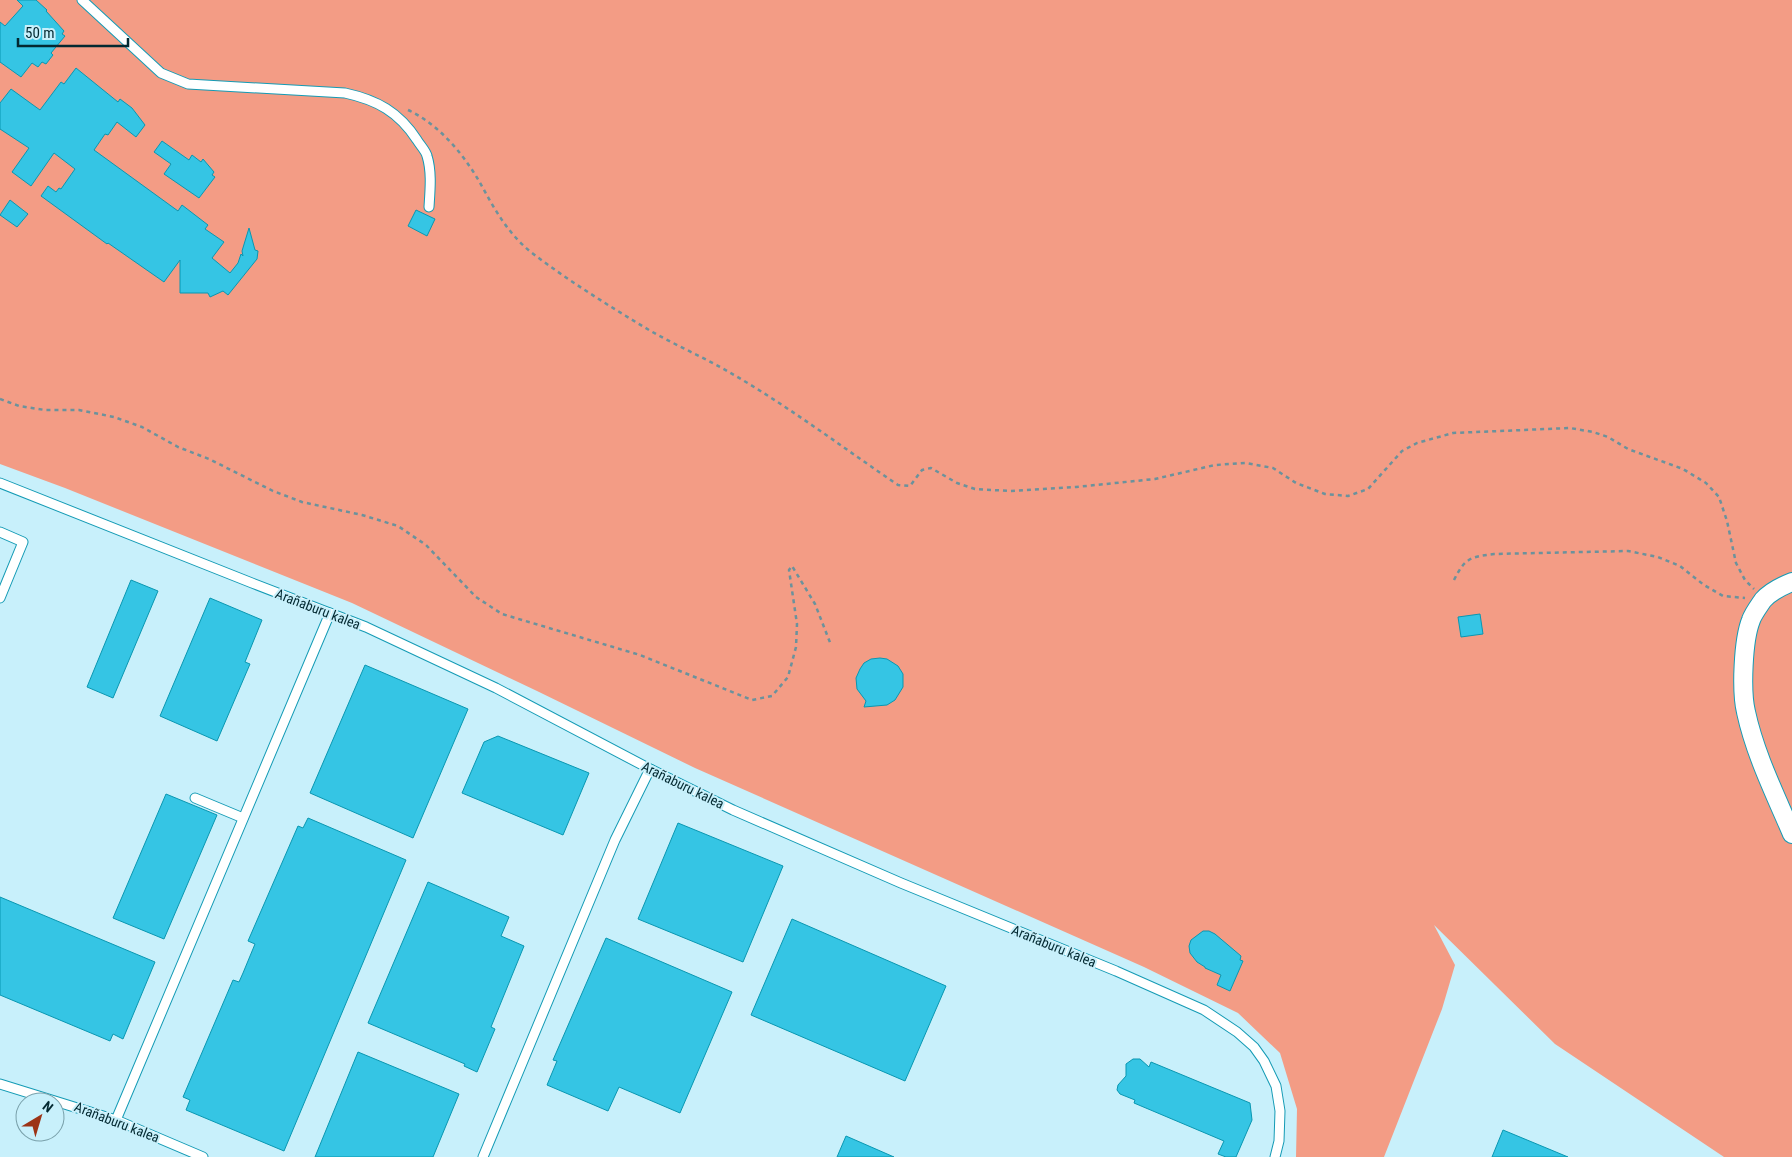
<svg xmlns="http://www.w3.org/2000/svg" width="1792" height="1157" viewBox="0 0 1792 1157" font-family="'Roboto Condensed',sans-serif">
<rect width="100%" height="100%" fill="#c8f0fb"/>
<!-- green -->
<polygon fill="#f39c85" points="0,0 1792,0 1792,1157 1724,1157 1555,1044 1434,925 1455,965 1442,1009 1384,1157 1296,1157 1297,1109 1280,1053 1238,1013 1144,967 695,768 537,691 352,603 65,488 0,464"/>
<!-- building -->
<g fill="#35c5e4" stroke="#0997b1">
<polygon points="17,0 36,0 47,10 46,11 64,31 62,34 65,36 51,53 53,55 46,64 42,62 38,67 32,63 21,77 0,62 0,22 5,26 23,6"/>
<polygon points="76,68 118,102 120,99 132,108 145,125 136,137 117,122 108,135 105,134 94,150 178,211 182,205 208,225 205,229 224,242 212,258 230,273 238,263 241,254 243,256 242,251 249,228 255,250 258,251 257,259 228,295 223,291 210,297 208,293 180,293 180,260 164,282 108,243 107,244 41,196 48,186 56,192 59,188 61,189 75,169 54,153 31,186 12,172 29,148 0,129 0,103 11,89 40,110 61,82 64,84"/>
<polygon points="162,141 189,160 192,155 201,162 203,159 214,172 212,175 215,177 199,198 164,174 171,164 154,152"/>
<polygon points="10,200 28,214 17,227 0,215"/>
<polygon points="416,210 435,219 427,236 408,226"/>
<polygon points="131,580 158,591 113,698 87,687"/>
<polygon points="210,598 262,620 245,662 250,664 217,741 160,716"/>
<polygon points="1480,614 1483,634 1461,637 1458,617"/>
<polygon points="880,658 887,659 898,666 903,674 903,687 895,700 887,705 864,707 866,701 857,689 856,678 860,669 864,663 871,659"/>
<polygon points="365,665 468,709 413,838 310,793"/>
<polygon points="498,736 589,773 563,835 462,793 484,742"/>
<polygon points="166,794 217,815 164,939 113,918"/>
<polygon points="308,818 406,860 284,1151 186,1110 190,1100 183,1097 233,980 239,982 243,973 255,944 248,941 298,826 303,828"/>
<polygon points="678,823 783,866 743,962 638,919"/>
<polygon points="428,882 509,917 501,936 524,946 491,1027 495,1029 477,1072 464,1066 465,1064 368,1023"/>
<polygon points="0,897 155,962 123,1039 113,1034 110,1041 0,995"/>
<polygon points="792,919 946,986 905,1081 751,1015"/>
<polygon points="1203,931 1209,931 1215,934 1241,956 1240,960 1243,961 1230,991 1217,985 1221,975 1205,968 1205,967 1197,962 1190,953 1189,946 1191,940"/>
<polygon points="606,938 732,992 680,1113 619,1087 608,1111 547,1085 557,1061 553,1060"/>
<polygon points="358,1052 459,1094 433,1157 315,1157"/>
<polygon points="1133,1059 1140,1059 1149,1067 1151,1062 1250,1103 1252,1120 1236,1157 1226,1157 1218,1154 1224,1141 1134,1103 1135,1100 1120,1094 1117,1090 1118,1085 1126,1076 1126,1064"/>
<polygon points="1503,1130 1568,1157 1492,1157"/>
<polygon points="846,1136 894,1157 837,1157"/>
</g>
<g fill="none" stroke-linecap="round" stroke-linejoin="round">
<!-- service casing -->
<g stroke="#149bb5" stroke-width="11">
<g id="service">
<path d="M82,0L161,73L188,84L345,93C377,100 399,112 417,140C420,145 426,151 427,156C432,172 430,191 429,207"/>
<polyline points="0,483 252,583 366,627 496,688 650,769 733,810 901,883 1116,971 1204,1010 1237,1032 1254,1047 1264,1061 1276,1086 1280,1111 1279,1141 1275,1157"/>
<polyline points="0,532 23,542 0,598"/>
<polyline points="195,798 243,818"/>
<polyline points="0,1084 116,1120 203,1157"/>
<polyline points="116,1120 330,613"/>
<polyline points="483,1157 615,840 650,769"/>
</g>
</g>
<!-- minor casing -->
<g stroke="#149bb5" stroke-width="20">
<path id="minor" d="M1792,582C1782,586 1770,592 1763,600C1759,606 1753,614 1751,620C1743,640 1741,691 1746,712C1755,754 1775,794 1792,834"/>
</g>
<!-- path -->
<g stroke="#6b929c" stroke-width="2.5" stroke-dasharray="4 4" stroke-linecap="butt">
<path d="M408,110C438,124 462,152 479,181C494,208 507,233 532,253C569,281 609,306 649,330C675,345 703,357 729,372C788,406 842,447 898,485L910,486L922,470L931,468L957,483L975,489L1010,491L1076,487L1155,479L1215,465L1246,463L1273,468L1296,483L1325,494L1348,496L1368,489L1402,451L1417,443L1453,433L1570,428L1593,432L1608,437L1628,449L1683,469L1706,483L1719,497L1727,521L1736,563L1745,580L1754,589"/>
<polyline points="0,399 19,406 45,410 79,410 114,417 142,427 178,447 209,459 273,491 302,502 362,515 398,526 426,545 476,597 502,614 640,655 752,700 772,696 788,677 796,647 797,624 789,570 792,566 815,604 831,645"/>
<path d="M1454,580C1465,558 1470,557 1494,554L1628,551L1658,557L1680,566L1704,585L1723,596L1745,598"/>
</g>
<!-- service -->
<use href="#service" stroke="#fff" stroke-width="9"/>
<!-- minor -->
<use href="#minor" stroke="#fff" stroke-width="18"/>
</g>
<g text-anchor="middle" stroke-width="4" stroke-linejoin="round" paint-order="stroke">
<!-- street labels -->
<g font-size="14" fill="#032931" stroke="#c8f0fb">
<text transform="translate(318 609) rotate(21)" y="5">Arañaburu kalea</text>
<text transform="translate(683 785) rotate(26)" y="5">Arañaburu kalea</text>
<text transform="translate(1054 946) rotate(22)" y="5">Arañaburu kalea</text>
<text transform="translate(117 1122) rotate(21)" y="5">Arañaburu kalea</text>
</g>
</g>
<!-- north arrow -->
<g transform="translate(40 1117) rotate(38)"><circle r="24" fill="#c8f0fb" stroke="#79a0aa"/>
<path d="M0-4L9 19L0 12L-9 19Z" fill="#9c3417"/>
<text y="-8" font-size="14" font-weight="bold" text-anchor="middle" fill="#032931">N</text>
</g>
<!-- scale -->
<path d="M18 38v8h110v-8" fill="none" stroke="#032931" stroke-width="2.5"/>
<text x="25" y="38" font-size="15" fill="#032931" stroke="#c8f0fb" stroke-width="4" paint-order="stroke">50 m</text>
</svg>
